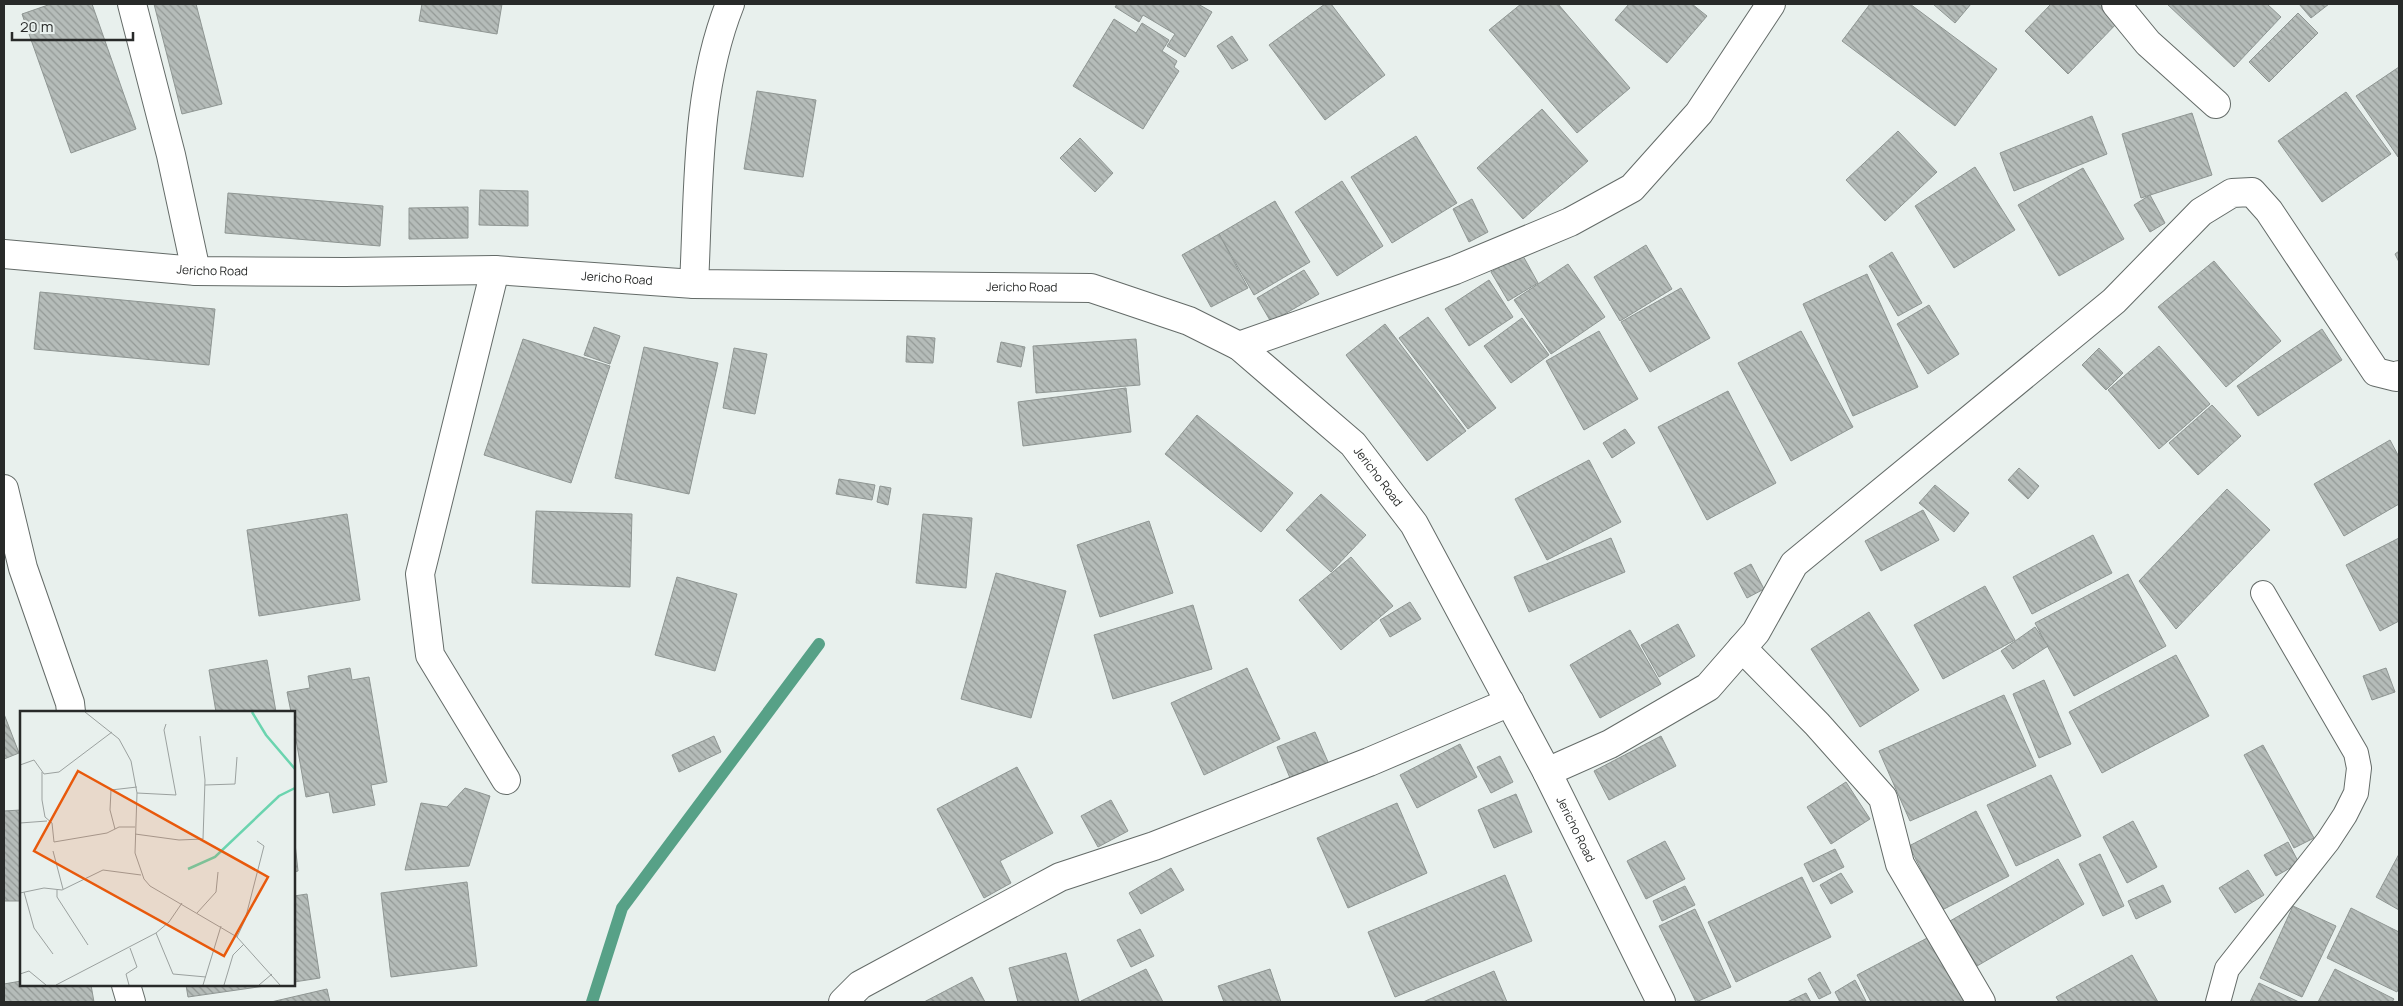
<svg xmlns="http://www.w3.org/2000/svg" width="2403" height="1006" viewBox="0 0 2403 1006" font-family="Manrope,sans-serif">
<defs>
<pattern id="building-back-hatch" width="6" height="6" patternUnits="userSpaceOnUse" patternTransform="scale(1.25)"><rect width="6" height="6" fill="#b5bcb9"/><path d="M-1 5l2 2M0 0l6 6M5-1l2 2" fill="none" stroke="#939996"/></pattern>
</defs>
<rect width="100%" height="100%" fill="#e8f0ed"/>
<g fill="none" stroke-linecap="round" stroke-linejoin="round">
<!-- stream -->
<polyline stroke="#57a187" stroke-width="12" points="592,1002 622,908 819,644"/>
</g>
<!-- building -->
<g fill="url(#building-back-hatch)" stroke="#8f9693">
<polygon points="51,4 92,4 136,129 71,153 22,14"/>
<polygon points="154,4 196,4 222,104 182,114"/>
<polygon points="422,4 502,4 497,34 419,21"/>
<polygon points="1117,4 1198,4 1212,12 1185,57 1167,46 1175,34 1143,15 1139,22 1115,7"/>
<polygon points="1325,4 1331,4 1385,75 1325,120 1269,45"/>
<polygon points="1521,4 1558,4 1630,88 1577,133 1489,30"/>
<polygon points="1629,4 1692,4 1707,16 1667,63 1615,20"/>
<polygon points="1870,4 1910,4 1997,69 1955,126 1842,41"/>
<polygon points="1933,4 1971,4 1955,23"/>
<polygon points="2051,4 2103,4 2120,20 2068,74 2025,31"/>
<polygon points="2167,4 2267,4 2281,17 2234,67"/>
<polygon points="2299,4 2329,4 2311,18"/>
<polygon points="2298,13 2318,33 2269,82 2249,62"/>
<polygon points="1114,19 1136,33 1142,23 1169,40 1162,51 1177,61 1174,67 1179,71 1143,129 1073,86"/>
<polygon points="1232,36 1248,60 1232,69 1217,46"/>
<polygon points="2399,67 2399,156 2398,157 2356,96"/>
<polygon points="757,91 816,100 803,177 744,169"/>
<polygon points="2346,92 2391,154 2322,202 2278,141"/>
<polygon points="1542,109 1588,161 1523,219 1477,168"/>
<polygon points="2192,113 2212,175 2141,198 2122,134"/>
<polygon points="2092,116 2107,154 2014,191 2000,153"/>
<polygon points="1898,131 1937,172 1885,221 1846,180"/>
<polygon points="1416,136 1457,203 1392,243 1351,177"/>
<polygon points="1080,138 1113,173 1095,192 1060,158"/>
<polygon points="1975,167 2015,230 1954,268 1915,206"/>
<polygon points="2083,168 2124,239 2059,276 2018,205"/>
<polygon points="1342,181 1383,246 1337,276 1295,212"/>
<polygon points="480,190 528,191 528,226 479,225"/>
<polygon points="228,193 383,206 380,246 225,233"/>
<polygon points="2150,195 2165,223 2150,232 2134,205"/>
<polygon points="1472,199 1488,232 1469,242 1453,209"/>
<polygon points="1275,201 1310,262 1254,295 1219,234"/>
<polygon points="468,207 468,238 409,239 409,208"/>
<polygon points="1219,234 1248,288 1211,307 1182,255"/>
<polygon points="1646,245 1672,289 1620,321 1594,277"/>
<polygon points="2399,251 2399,262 2395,254"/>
<polygon points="1892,252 1922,303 1898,316 1869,266"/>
<polygon points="1522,254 1538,283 1508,301 1491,272"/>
<polygon points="2214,261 2281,341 2226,387 2158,307"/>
<polygon points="1568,264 1605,317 1551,354 1514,300"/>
<polygon points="1304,270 1319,294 1271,322 1257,298"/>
<polygon points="1867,274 1918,387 1853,416 1803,304"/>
<polygon points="1489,280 1513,317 1469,346 1445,309"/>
<polygon points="1681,288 1710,338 1650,372 1621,322"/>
<polygon points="40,292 215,309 209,365 34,349"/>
<polygon points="1929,305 1959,354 1928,374 1897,324"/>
<polygon points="1428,317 1496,408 1468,429 1399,338"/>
<polygon points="1522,318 1549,355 1511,383 1484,346"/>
<polygon points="1385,324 1466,431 1427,461 1346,355"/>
<polygon points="594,327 620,336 610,364 584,355"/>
<polygon points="2322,329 2342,360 2258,416 2237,386"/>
<polygon points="1599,331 1638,399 1584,430 1546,361"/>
<polygon points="1801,331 1853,427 1791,461 1738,363"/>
<polygon points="907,336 935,338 933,363 906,362"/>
<polygon points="523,339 610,366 571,483 484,455"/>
<polygon points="1136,339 1140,385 1036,393 1033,346"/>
<polygon points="1001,342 1025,347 1021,367 997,362"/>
<polygon points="2159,346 2210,404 2159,449 2108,390"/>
<polygon points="644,347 718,363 689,494 615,478"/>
<polygon points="734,348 767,354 755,414 723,408"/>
<polygon points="2099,348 2123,373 2106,390 2082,365"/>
<polygon points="1126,388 1131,432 1023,446 1018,402"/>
<polygon points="1728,391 1776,483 1707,520 1658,427"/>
<polygon points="2212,405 2241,436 2198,475 2169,443"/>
<polygon points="1197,415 1293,493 1261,532 1165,454"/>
<polygon points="1625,429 1635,443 1612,458 1603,443"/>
<polygon points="2390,440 2399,457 2399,504 2344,536 2314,484"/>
<polygon points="1589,460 1621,522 1547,560 1515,499"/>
<polygon points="2019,468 2039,486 2028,499 2008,480"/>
<polygon points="839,479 875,485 872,500 836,494"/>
<polygon points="1935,485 1969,513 1954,532 1919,503"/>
<polygon points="880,486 891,488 888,505 877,502"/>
<polygon points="2227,489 2270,530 2176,629 2139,581"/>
<polygon points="1321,494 1366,535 1331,572 1286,530"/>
<polygon points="1923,510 1939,540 1881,571 1865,541"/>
<polygon points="536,511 632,514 630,587 532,583"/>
<polygon points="347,514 360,600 259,616 247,530"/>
<polygon points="923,514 972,518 966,588 916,583"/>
<polygon points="1149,521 1173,593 1100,617 1077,545"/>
<polygon points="2093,535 2112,573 2032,614 2013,577"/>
<polygon points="1611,538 1625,572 1529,612 1514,577"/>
<polygon points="2399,538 2399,621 2380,631 2346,565"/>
<polygon points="1351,557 1393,606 1341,650 1299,600"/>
<polygon points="1751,564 1764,589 1747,598 1734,573"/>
<polygon points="996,573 1066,591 1031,718 961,699"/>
<polygon points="2128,574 2166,646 2074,696 2035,623"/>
<polygon points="677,577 737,594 715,671 655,655"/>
<polygon points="1985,586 2015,640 1943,679 1914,625"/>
<polygon points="1410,602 1421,619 1390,637 1380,620"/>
<polygon points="1193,605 1212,669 1113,699 1094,635"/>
<polygon points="1869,612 1919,690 1860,727 1811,649"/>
<polygon points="1678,624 1695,656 1659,677 1641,645"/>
<polygon points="2035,627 2048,646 2013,669 2001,651"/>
<polygon points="1630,630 1661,684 1600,718 1570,665"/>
<polygon points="2176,655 2209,716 2102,773 2069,712"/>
<polygon points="267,660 276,712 216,712 209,670"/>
<polygon points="350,668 352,680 369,677 387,782 371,785 375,805 333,813 329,792 306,797 294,728 294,712 291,712 287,692 310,688 308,676"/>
<polygon points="1247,668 1280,739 1204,775 1171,703"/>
<polygon points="2386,668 2395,692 2372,700 2363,676"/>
<polygon points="2044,680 2071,744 2039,758 2013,694"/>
<polygon points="2004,695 2036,766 1910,821 1879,751"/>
<polygon points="4,714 19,753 4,759"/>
<polygon points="1315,732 1331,769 1293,785 1277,747"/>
<polygon points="714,736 721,752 679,772 672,755"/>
<polygon points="1661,736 1676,766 1609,800 1594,771"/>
<polygon points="1460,744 1477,777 1417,808 1400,775"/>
<polygon points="2263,745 2314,838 2294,848 2244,755"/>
<polygon points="1500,756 1513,782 1491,793 1477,767"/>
<polygon points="1017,767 1053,833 1000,861 1011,883 984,898 937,809"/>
<polygon points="2051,775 2081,836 2016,866 1987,805"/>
<polygon points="1846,782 1870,819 1831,844 1807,807"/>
<polygon points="465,788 490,796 469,866 405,870 421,803 447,807"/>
<polygon points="1516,794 1532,832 1494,848 1478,810"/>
<polygon points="1111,800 1128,831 1098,847 1081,816"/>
<polygon points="1397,803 1427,873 1348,908 1317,838"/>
<polygon points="21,810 21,901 4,901 4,811"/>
<polygon points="1976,811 2009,876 1942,910 1909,846"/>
<polygon points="2133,821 2157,867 2127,883 2103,837"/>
<polygon points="294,834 298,871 294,872"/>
<polygon points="1665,841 1685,879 1646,899 1627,861"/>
<polygon points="2288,842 2299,863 2276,876 2264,855"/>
<polygon points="1835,849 1844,867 1813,882 1804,864"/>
<polygon points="2100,854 2124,906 2103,916 2079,864"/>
<polygon points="2399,854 2399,910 2376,897"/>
<polygon points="2058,859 2084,904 1977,966 1950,921"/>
<polygon points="1171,868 1184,890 1141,914 1129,893"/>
<polygon points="2248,870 2264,895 2235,913 2219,888"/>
<polygon points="1841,873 1853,892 1831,904 1820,885"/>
<polygon points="1505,875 1532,941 1395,997 1368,932"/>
<polygon points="1802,877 1831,937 1736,982 1708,922"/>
<polygon points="467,882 477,966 391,977 381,893"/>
<polygon points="2163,885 2171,902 2136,919 2128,901"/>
<polygon points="1685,886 1695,905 1662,921 1653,901"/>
<polygon points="307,894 320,978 294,982 294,896"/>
<polygon points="2293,906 2336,926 2302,997 2260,978"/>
<polygon points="2351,908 2399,932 2399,986 2397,992 2327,958"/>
<polygon points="1695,909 1731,987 1696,1002 1659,926"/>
<polygon points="1140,929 1154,956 1131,967 1117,940"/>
<polygon points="1931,936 1965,1000 1961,1002 1871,1002 1857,975"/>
<polygon points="1066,953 1079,1002 1018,1002 1009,968"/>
<polygon points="2132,955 2158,1002 2059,1002 2056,997"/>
<polygon points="1146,969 1163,1002 1081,1001"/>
<polygon points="1270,969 1281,1002 1224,1002 1218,986"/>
<polygon points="2335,969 2394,999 2392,1002 2318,1002"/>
<polygon points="1494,971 1507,1002 1423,1002"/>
<polygon points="1820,972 1831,993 1819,999 1808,979"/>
<polygon points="972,977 985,1002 924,1002"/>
<polygon points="1855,980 1866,1001 1840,1002 1835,992"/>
<polygon points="21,981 21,985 91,985 94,1002 4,1002 4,984"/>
<polygon points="2259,983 2299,1002 2250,1002"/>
<polygon points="186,985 272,985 188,997"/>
<polygon points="327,989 330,1002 271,1002"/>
<polygon points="1806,993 1811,1002 1787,1002"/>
</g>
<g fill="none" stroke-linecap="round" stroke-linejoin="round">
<!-- service casing -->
<g stroke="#646b68" stroke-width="26">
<polyline id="service" points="2218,1002 2227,969 2328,841 2345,815 2356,793 2359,768 2356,753 2263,593"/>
</g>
<!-- minor casing -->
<g stroke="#646b68" stroke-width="30">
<g id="minor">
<polyline points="132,4 171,155 196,271"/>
<polyline points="2116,4 2148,43 2216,104"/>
<polyline points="495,270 420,574 430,655 506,780"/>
<path d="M694,284C699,190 695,92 730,4"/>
<polyline points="1239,346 1455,270 1570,222 1632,188 1699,113 1771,4"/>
<polyline points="4,489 23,568 70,703 71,712"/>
<polyline points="1742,648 1817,724 1883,798 1900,864 1981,1002"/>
<polyline points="1547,772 1610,744 1708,687 1756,632 1794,564 2114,301 2201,212 2232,193 2252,192 2269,211 2376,372 2396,377 2399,375"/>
<polyline points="126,985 131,1002"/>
<polyline points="843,1002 860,985 1060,877 1154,846 1369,762 1510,702"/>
</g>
</g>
<!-- tertiary casing -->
<g stroke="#646b68" stroke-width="30">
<g id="tertiary">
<path id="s1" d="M4,254L196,271L345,272L495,270L694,284L1091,288L1189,321L1239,346L1353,444L1414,524L1547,772L1661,1002"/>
</g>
</g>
<!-- service -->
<use href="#service" stroke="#fff" stroke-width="24"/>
<!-- minor -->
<use href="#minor" stroke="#fff" stroke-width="28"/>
<!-- tertiary -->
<use href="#tertiary" stroke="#fff" stroke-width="28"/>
</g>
<g text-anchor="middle" stroke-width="4" stroke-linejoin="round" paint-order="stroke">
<!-- street labels -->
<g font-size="12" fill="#282a29" stroke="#e8f0ed">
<text dy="4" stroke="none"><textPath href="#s1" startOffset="209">Jericho Road</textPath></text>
<text dy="4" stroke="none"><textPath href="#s1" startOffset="614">Jericho Road</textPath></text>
<text dy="4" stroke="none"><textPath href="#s1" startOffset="1019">Jericho Road</textPath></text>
<text dy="4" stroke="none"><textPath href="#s1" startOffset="1439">Jericho Road</textPath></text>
<text dy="4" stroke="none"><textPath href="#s1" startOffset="1844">Jericho Road</textPath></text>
</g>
</g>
<!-- overview -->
<g transform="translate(20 711)">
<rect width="275" height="275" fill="#e8f0ed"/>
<path fill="none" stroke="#6bd4af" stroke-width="2.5" d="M232,1L246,24L275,58M168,158L195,146L259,85L275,77"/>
<path fill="none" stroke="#9ba19f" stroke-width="1" d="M65,1L99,28L111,50L117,82L115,142L124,168L130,175L217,226L260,274M0,54L14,49L24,63L39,61L92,21M22,61V89L25,106L32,112L34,131L87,122L99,116H115M185,74L215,73L217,46M117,82L156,84L144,19L146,13M0,112L27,110M95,118L90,99L91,79L117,76M115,123L159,129L183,128L185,69L180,25M33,140L43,178M37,179V186L68,234M4,181L14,217L33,243M0,182L24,177L42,179L83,159L121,164M177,202L196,181L198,161M136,222L153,263L186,266M217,226L225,209L244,135L237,130M0,263L9,260L26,274M36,274L136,222L149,211L162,192M109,274L106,263L117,256L110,237M183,274L201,215M204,274L213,244L224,233M239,274L252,263"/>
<path fill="#e8590c" fill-opacity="0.15" stroke="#e8590c" stroke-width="2.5" d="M58,60L248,166L204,245L14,140Z"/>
<rect width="275" height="275" fill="none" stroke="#282a29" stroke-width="2.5"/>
</g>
<!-- border -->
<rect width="2403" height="1006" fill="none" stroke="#282a29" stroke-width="10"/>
<!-- scale -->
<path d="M12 32v8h121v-8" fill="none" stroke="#282a29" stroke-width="2.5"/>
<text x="20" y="32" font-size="15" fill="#282a29" stroke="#e8f0ed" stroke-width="4" paint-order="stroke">20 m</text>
</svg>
